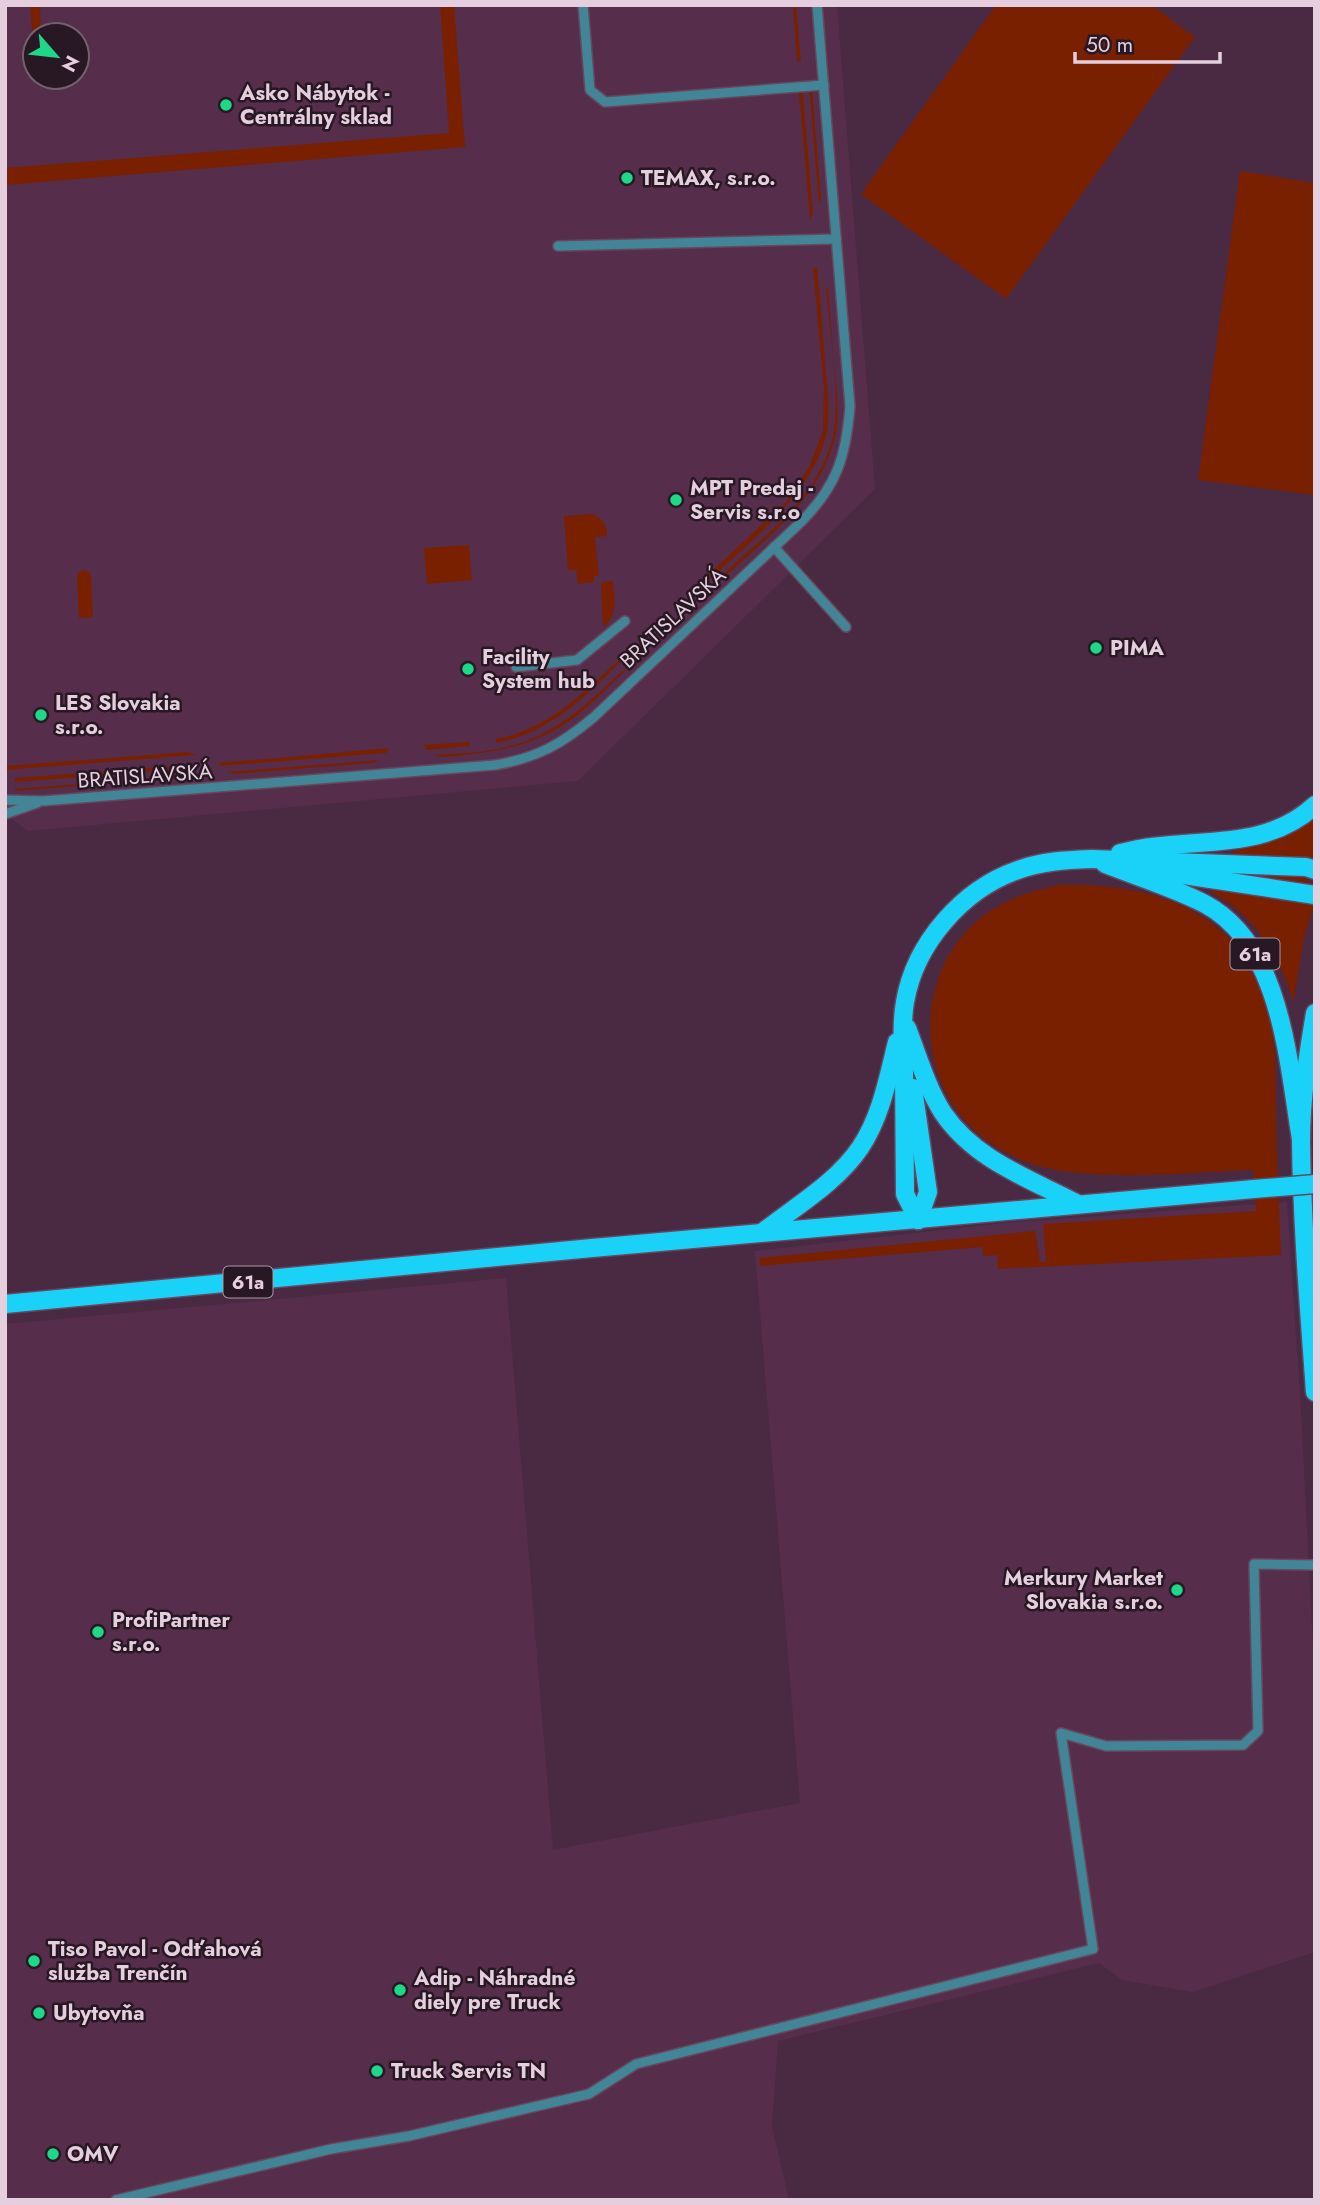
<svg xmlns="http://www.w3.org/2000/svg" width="1320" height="2205" viewBox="0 0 1320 2205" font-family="Jost,sans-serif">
<rect width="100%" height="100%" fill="#4a2942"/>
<!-- built -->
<g fill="#562e4c" fill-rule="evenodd">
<path d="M5,5H837L875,489L578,781L28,831L5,814ZM35,35H77V77H35Z"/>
<polygon points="1287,1202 1301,1410 1315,1690 1315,1952 1193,1992 1122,1980 1099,1963 778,2041 772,2126 789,2200 5,2200 5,1324 506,1278 553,1850 800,1803 755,1251 1004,1223"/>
</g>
<!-- green -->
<g fill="#792000">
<polygon points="30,5 40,5 41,30 32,31"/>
<polygon points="440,5 454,5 465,147 5,185 5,168 449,133"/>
<polygon points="793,5 796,5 801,61 797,62"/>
<polygon points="996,5 1151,5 1195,37 1006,299 861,194"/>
<polygon points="802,81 813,215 810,219 798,82"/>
<polygon points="809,87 812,88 821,197 819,204"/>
<polygon points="1240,171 1315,183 1315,495 1198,480"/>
<path d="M817,267C820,299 823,331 825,363C827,385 831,410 827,432C814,495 741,549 697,591L693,589L787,501L810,465L823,430L824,388L813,268Z"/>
<path d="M826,286L828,288C830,313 832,338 834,363C836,386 840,410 836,433C823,500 759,543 714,587L707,591C734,561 769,537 795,506C812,487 828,460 833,435C841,395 829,328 826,286Z"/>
<path d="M593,514C602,518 608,526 607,536L595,537L599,576H594V582L578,584L576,570H568L564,516Z"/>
<polygon points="469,545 472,580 427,584 424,548"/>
<polygon points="83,570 89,572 91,576 93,617 79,618 77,578 78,573"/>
<path d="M613,581C614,599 619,615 603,627L601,582Z"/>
<path d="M621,658L623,659C586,696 550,733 496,743V739C549,729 583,693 621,658Z"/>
<path d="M629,665L623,673C607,688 592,704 575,717C534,748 491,753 442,757L435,755C459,753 486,753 510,746C559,734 593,698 629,665Z"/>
<polygon points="470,742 470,746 427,750 424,745"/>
<polygon points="389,748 386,753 220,766 219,763"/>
<polygon points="188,752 196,755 5,770 5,766"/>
<polygon points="379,760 373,763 233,774 227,772"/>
<polygon points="199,764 198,768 15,782 15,778"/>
<polygon points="193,775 182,778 15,791 15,789"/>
<polygon points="1315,817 1315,858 1233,854 1232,852 1271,840"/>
<polygon points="1264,876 1302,877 1315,883 1265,878"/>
<path d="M1059,885C1166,882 1258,919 1273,1036C1277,1062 1275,1090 1276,1116C1277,1162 1279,1208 1281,1255L998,1269L997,1255L983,1256L982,1247L760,1266L759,1258L1035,1231L1040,1262H1046L1043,1224L1256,1211L1253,1170C1190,1172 1078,1185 1021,1160C1011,1155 998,1149 989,1142C910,1087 911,964 990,911C1011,897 1035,890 1059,885Z"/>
<path d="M1213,889L1314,905L1304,938L1294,999H1292C1280,956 1253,914 1212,893Z"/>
</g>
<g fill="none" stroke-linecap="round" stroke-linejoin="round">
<!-- service casing -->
<g stroke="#66475e" stroke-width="12">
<g id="service">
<polyline points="583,5 590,90 605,102 824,85"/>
<polyline points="558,246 836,239"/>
<polyline points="774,547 846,627"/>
<polyline points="516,667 577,660 625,621"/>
<path d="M5,800L43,801L495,765C537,758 562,744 594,717L800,523C837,486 846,457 850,406L817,5"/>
<polyline points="5,814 37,803"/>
<polyline points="116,2200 331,2149 409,2136 589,2094 636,2064 1093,1949 1061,1733 1106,1746 1243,1745 1258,1731 1254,1564 1315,1565"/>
</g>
</g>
<!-- primary casing -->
<g stroke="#66475e" stroke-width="21">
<g id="primary">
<path d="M1120,853C1130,851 1141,848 1151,847C1208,839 1269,848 1315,805"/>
<path d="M1105,864C1138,877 1174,888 1205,904C1282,945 1288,1063 1301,1139"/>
<polyline points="1151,870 1315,895"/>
<path d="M1315,1013C1308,1055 1301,1098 1301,1141C1302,1224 1309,1308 1315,1392"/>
<path d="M907,1028C918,1056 927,1088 943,1113C975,1160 1028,1178 1076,1203"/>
<polyline points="913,1088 928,1192 918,1220"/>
<path d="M918,1220L905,1194C905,1153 904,1112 904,1071C903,1049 901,1024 905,1002C915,943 963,889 1018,870C1042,861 1068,860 1092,859L1306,867L1315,870"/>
<path d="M763,1232C796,1206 836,1183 860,1148C881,1117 888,1078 897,1042"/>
<polyline points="5,1304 592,1248 1254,1189"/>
</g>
</g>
<!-- service -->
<use href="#service" stroke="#418597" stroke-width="9"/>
<!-- primary -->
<use href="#primary" stroke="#1ad2f8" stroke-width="18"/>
<!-- primary-bridge casing -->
<g stroke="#66475e" stroke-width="21" stroke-linecap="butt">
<polyline id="primary-bridge" points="1254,1189 1315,1184"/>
</g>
<!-- primary-bridge -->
<use href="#primary-bridge" stroke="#1ad2f8" stroke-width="18"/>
</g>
<!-- markers -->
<g fill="#1dd888" stroke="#271823" stroke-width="2.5">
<circle cx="226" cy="105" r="7"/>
<circle cx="627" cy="178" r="7"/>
<circle cx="676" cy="500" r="7"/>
<circle cx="1096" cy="648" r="7"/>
<circle cx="468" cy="669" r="7"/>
<circle cx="41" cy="715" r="7"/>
<circle cx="1177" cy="1590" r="7"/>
<circle cx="98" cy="1632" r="7"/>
<circle cx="34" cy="1961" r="7"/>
<circle cx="400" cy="1990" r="7"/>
<circle cx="39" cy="2013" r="7"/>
<circle cx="377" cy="2071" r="7"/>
<circle cx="53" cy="2154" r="7"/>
</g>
<g text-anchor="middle" stroke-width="5" stroke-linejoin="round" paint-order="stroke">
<!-- shield labels -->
<g fill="#271823" stroke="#ac98a6" stroke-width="2">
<rect x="1230.5" y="938.5" width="49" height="31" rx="5"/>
<rect x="223.5" y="1266.5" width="49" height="31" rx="5"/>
</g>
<g font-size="19" font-weight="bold" fill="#e5cfde">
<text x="1255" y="961">61a</text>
<text x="248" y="1289">61a</text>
</g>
<!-- poi labels -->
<g font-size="21" font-weight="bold" fill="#e5cfde" stroke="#271823" text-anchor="start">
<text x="240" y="100">Asko Nábytok -<tspan x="240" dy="24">Centrálny sklad</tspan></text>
<text x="641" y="185">TEMAX, s.r.o.</text>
<text x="690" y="495">MPT Predaj -<tspan x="690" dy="24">Servis s.r.o</tspan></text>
<text x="1110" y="655">PIMA</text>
<text x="482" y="664">Facility<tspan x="482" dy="24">System hub</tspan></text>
<text x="55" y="710">LES Slovakia<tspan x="55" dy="24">s.r.o.</tspan></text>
<text x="1163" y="1585" text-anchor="end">Merkury Market<tspan x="1163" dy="24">Slovakia s.r.o.</tspan></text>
<text x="112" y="1627">ProfiPartner<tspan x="112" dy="24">s.r.o.</tspan></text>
<text x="48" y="1956">Tiso Pavol - Odťahová<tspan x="48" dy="24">služba Trenčín</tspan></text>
<text x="414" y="1985">Adip - Náhradné<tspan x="414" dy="24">diely pre Truck</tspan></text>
<text x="53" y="2020">Ubytovňa</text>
<text x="391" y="2078">Truck Servis TN</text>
<text x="67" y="2161">OMV</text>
</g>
<!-- street labels -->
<g font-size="21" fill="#e5cfde" stroke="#271823">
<text transform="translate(673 618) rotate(-43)" y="7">BRATISLAVSKÁ</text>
<text transform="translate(145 776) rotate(-4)" y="7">BRATISLAVSKÁ</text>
</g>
</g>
<!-- border -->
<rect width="1320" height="2205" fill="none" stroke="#e5cfde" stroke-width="14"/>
<!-- north arrow -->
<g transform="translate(56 56) rotate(118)"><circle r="33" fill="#271823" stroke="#73616e" stroke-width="2"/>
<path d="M0-5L12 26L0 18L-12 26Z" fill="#1dd888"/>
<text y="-10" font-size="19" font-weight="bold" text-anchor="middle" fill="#e5cfde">N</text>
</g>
<!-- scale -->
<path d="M1075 52v10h145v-10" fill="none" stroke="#e5cfde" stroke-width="3.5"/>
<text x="1086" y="52" font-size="21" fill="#e5cfde" stroke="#271823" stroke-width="5" paint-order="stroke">50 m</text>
</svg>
